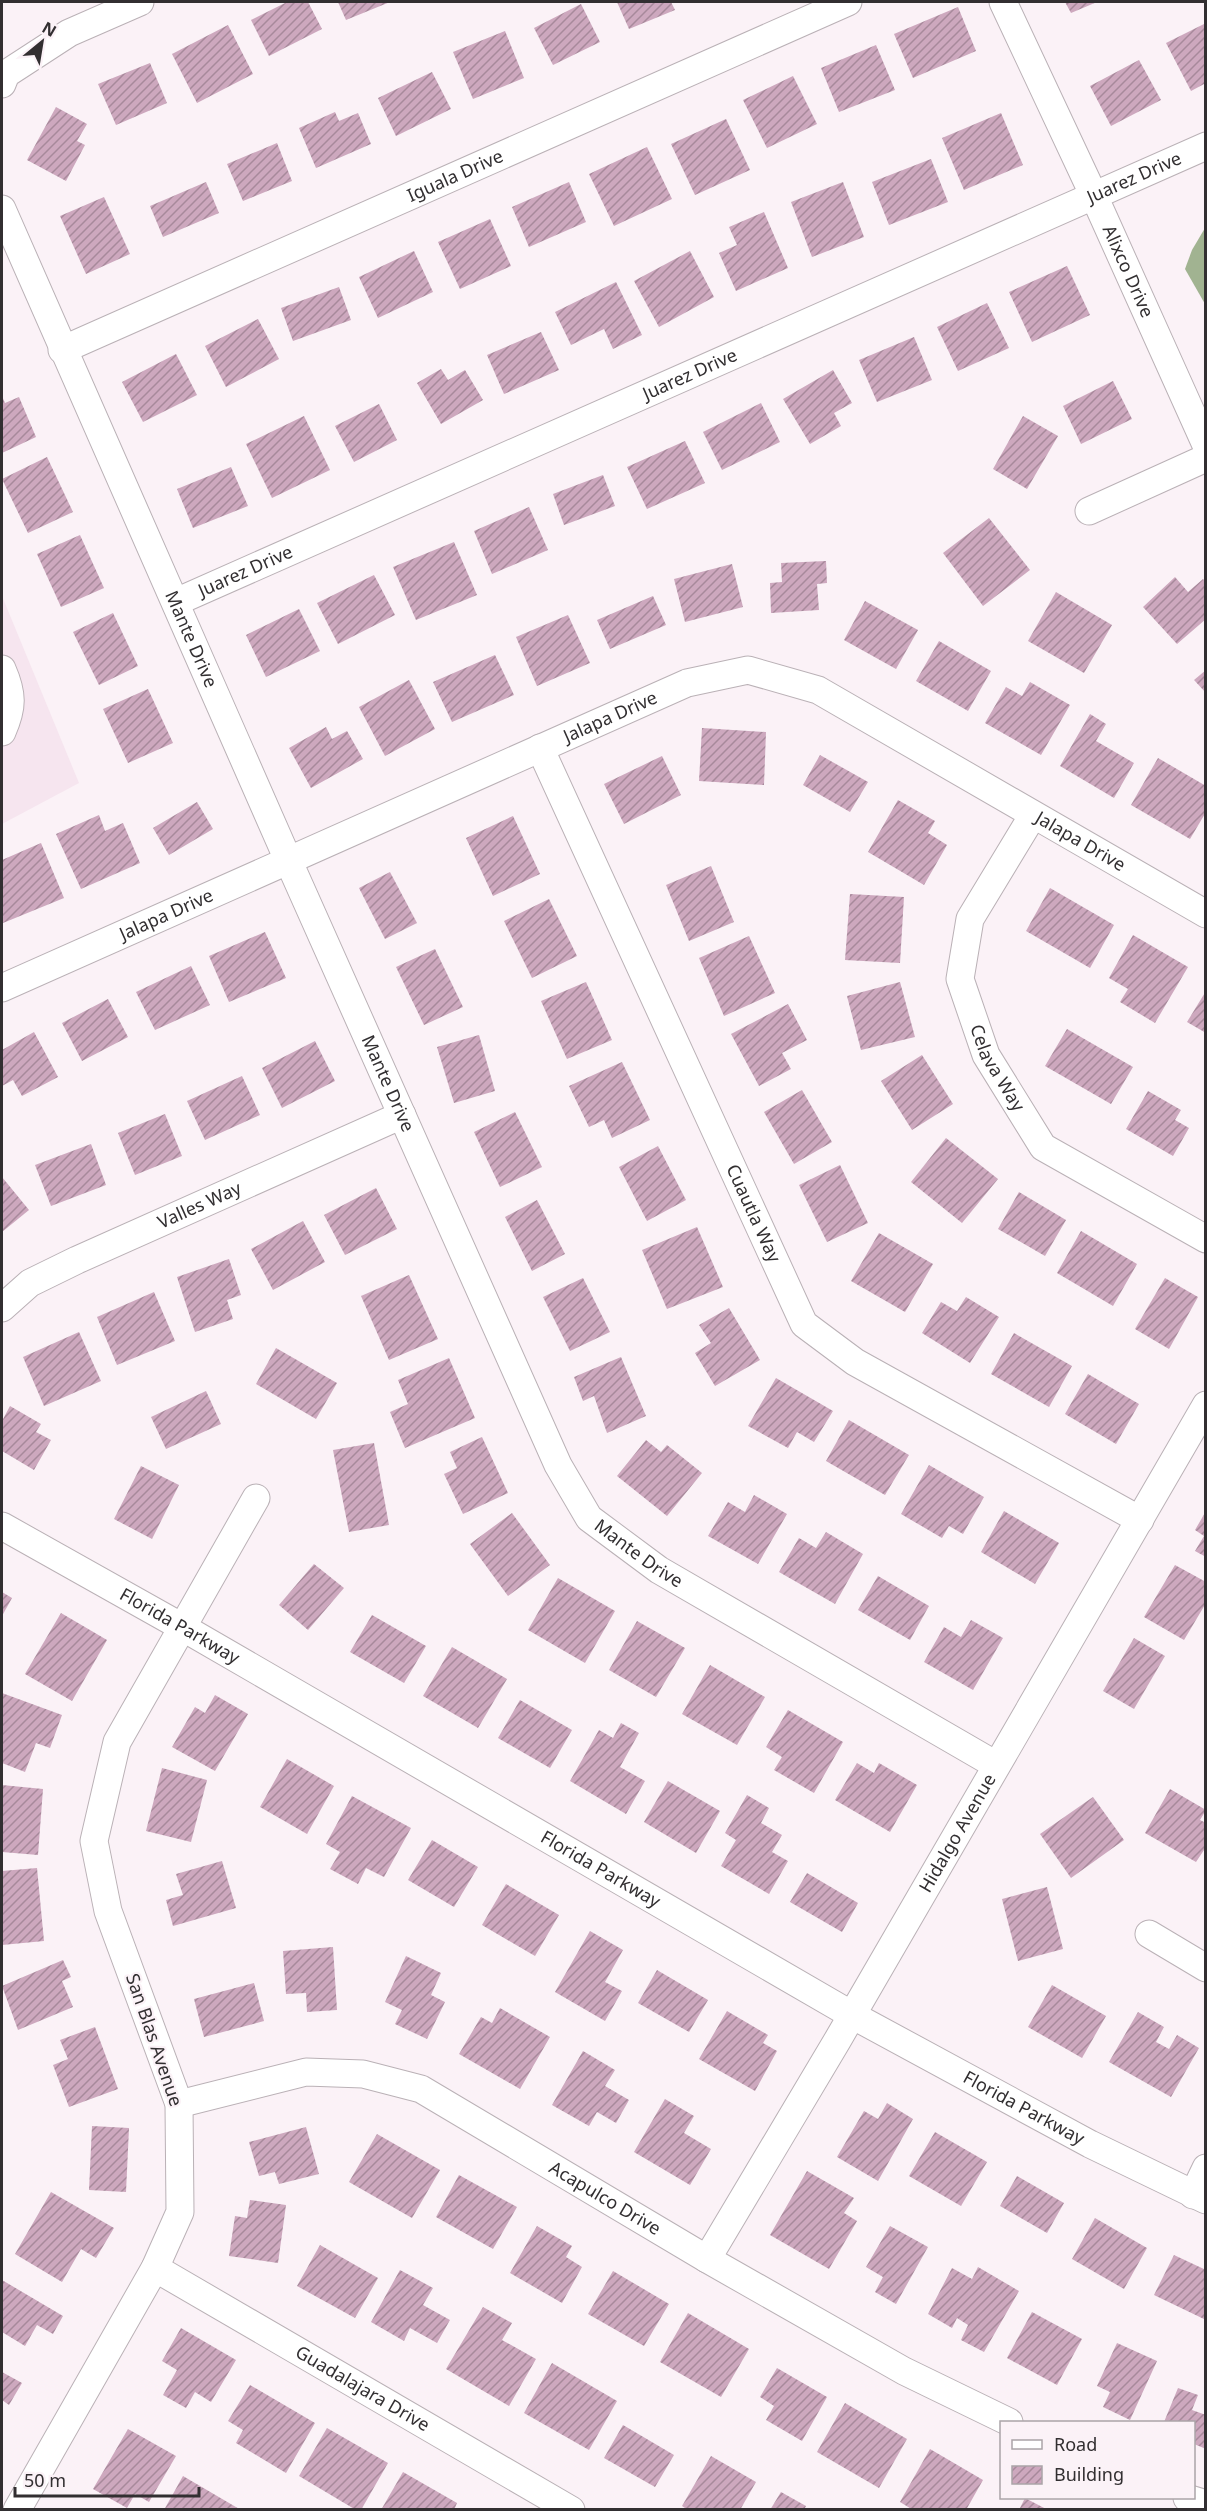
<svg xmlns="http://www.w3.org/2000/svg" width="1207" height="2511" viewBox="0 0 1207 2511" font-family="'Noto Sans',sans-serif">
<defs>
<pattern id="building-hatch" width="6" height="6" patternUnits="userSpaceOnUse" patternTransform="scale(1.5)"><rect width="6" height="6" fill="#cda8be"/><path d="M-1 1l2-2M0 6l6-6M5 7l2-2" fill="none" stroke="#a7899b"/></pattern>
</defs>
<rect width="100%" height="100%" fill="#fbf2f7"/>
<!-- built -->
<polygon fill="#f6e5ef" points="2,596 79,783 2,824"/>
<!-- water -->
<polygon fill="#a1b391" points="1205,228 1205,304 1185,269 1192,250"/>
<!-- building -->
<g fill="url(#building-hatch)">
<polygon points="287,2 308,2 322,29 269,56 251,20"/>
<polygon points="338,2 390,2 346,20"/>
<polygon points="617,2 671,2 675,10 629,29"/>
<polygon points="1065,2 1097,2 1071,13"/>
<polygon points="581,4 600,42 553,65 534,28"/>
<polygon points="958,7 976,51 913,78 894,34"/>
<polygon points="1206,23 1206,83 1191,91 1166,43"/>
<polygon points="228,25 253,74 197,103 172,54"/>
<polygon points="505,31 524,78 473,99 453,52"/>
<polygon points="876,45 895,90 839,112 821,68"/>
<polygon points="1139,60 1161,100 1111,126 1090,86"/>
<polygon points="150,63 167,103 116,125 98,84"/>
<polygon points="432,72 451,109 396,136 378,98"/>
<polygon points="793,76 817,124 767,148 743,100"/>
<polygon points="56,107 87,124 77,141 85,145 66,181 27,160"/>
<polygon points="335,112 339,121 358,113 371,144 316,168 299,128"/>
<polygon points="1001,113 1023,165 964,190 942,138"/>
<polygon points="726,119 750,170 695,195 671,144"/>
<polygon points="277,143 292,181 243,201 227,164"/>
<polygon points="647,147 672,199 614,226 589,174"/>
<polygon points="931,159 948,202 889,225 872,182"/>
<polygon points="206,182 219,213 163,237 150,206"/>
<polygon points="569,182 586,222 529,247 512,207"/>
<polygon points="843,182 864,237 812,257 791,202"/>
<polygon points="104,197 130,254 86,274 60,216"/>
<polygon points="764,212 788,268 736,291 719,253 737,245 729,227"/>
<polygon points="490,219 511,266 460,289 438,242"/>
<polygon points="414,251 433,292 378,318 359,277"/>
<polygon points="690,251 714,297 659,327 634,281"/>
<polygon points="1067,266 1090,315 1032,342 1009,292"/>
<polygon points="616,282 642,335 613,349 604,329 571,345 555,312"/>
<polygon points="339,287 351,320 293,341 281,308"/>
<polygon points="987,303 1009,348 958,371 937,327"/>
<polygon points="258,319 279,359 226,387 205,346"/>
<polygon points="541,332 559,370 504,394 487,355"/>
<polygon points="914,337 932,380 877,402 859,360"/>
<polygon points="176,354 197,395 143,422 122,382"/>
<polygon points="441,369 448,380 465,370 483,400 441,424 417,383"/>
<polygon points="833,370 852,403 834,413 841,426 810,444 783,399"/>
<polygon points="1113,381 1132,419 1081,444 1063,406"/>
<polygon points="2,396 5,403 19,397 36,437 2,453"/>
<polygon points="761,403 780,442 722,470 703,432"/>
<polygon points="379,404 397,440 354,462 335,426"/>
<polygon points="304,416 330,470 272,498 246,444"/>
<polygon points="1023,416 1058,436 1027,489 993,469"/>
<polygon points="685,441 705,483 647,509 627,467"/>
<polygon points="47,457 73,512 28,533 2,479"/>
<polygon points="231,467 248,506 193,528 177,489"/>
<polygon points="603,475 615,506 564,525 553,494"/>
<polygon points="529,507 548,550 492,574 474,531"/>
<polygon points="989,518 1030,570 983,606 943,553"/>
<polygon points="80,535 104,588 61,607 37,554"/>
<polygon points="454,542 477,595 416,620 393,567"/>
<polygon points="826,561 827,583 817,584 819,610 771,613 770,583 782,582 781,563"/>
<polygon points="732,564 743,607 685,622 674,579"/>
<polygon points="374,575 395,615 338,644 317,603"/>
<polygon points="1175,577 1188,592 1203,579 1206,582 1206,619 1177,644 1143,607"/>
<polygon points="1056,592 1112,625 1084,673 1028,641"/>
<polygon points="653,596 666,625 610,649 597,620"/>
<polygon points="865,601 918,630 896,669 844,640"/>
<polygon points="299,609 320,651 266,677 246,635"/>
<polygon points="113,613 138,666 99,685 73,632"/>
<polygon points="568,615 590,663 537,686 516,637"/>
<polygon points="939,641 991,671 968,711 916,681"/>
<polygon points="495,655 514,695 452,722 433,682"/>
<polygon points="1206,670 1206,693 1194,680"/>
<polygon points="409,680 435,729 385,756 359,707"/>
<polygon points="1030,682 1070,705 1041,755 985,723 1006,687 1022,696"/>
<polygon points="148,689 173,743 128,763 103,709"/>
<polygon points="1090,714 1106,724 1096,741 1134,763 1114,798 1060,766"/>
<polygon points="326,727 332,739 347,731 363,759 311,788 289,748"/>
<polygon points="702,728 766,732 764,785 699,781"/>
<polygon points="820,755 868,782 850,812 803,785"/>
<polygon points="662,756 681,795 624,824 604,784"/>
<polygon points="1158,758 1206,786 1206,812 1190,839 1131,805"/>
<polygon points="898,800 935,821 928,833 947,845 924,885 868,852"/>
<polygon points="197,802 213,829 169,855 153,828"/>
<polygon points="99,815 105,831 123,823 140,863 81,889 56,834"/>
<polygon points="513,816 540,874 493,896 466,838"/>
<polygon points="41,843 64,898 3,923 2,918 2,860"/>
<polygon points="711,866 734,922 689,941 666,885"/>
<polygon points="390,872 417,923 385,939 359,888"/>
<polygon points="1050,888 1114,925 1090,968 1026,931"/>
<polygon points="850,894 904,897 900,963 845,960"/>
<polygon points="549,899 577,956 532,978 504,921"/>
<polygon points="265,932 286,978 229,1002 209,956"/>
<polygon points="1133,935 1188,967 1155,1023 1120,1002 1128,989 1109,978"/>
<polygon points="749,936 775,993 724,1016 699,958"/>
<polygon points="435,949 463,1007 424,1025 396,967"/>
<polygon points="191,966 210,1005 155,1030 136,992"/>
<polygon points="586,982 612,1040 567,1059 541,1001"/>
<polygon points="900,982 915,1037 861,1050 847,996"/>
<polygon points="1206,991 1206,1033 1187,1022"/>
<polygon points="108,999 128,1037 82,1061 62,1023"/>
<polygon points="788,1004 807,1040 782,1053 791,1069 759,1086 731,1034"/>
<polygon points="1067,1029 1133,1067 1111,1104 1045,1066"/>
<polygon points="34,1032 58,1077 22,1096 13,1080 2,1086 2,1050"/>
<polygon points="479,1035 495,1091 454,1103 437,1047"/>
<polygon points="315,1041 335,1081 282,1108 262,1068"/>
<polygon points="922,1055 953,1104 912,1130 881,1081"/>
<polygon points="622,1062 650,1120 612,1138 604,1120 589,1127 569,1086"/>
<polygon points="242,1076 260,1115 205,1140 187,1101"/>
<polygon points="802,1090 832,1142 794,1164 764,1112"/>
<polygon points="1148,1091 1181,1110 1175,1120 1189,1128 1173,1156 1126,1129"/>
<polygon points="515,1112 542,1167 500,1187 474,1132"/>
<polygon points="165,1114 182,1156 135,1175 118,1133"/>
<polygon points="946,1138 998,1179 962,1223 911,1182"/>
<polygon points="91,1144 106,1185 51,1206 35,1165"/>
<polygon points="658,1146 686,1200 647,1221 619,1167"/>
<polygon points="840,1165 868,1223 827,1242 799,1185"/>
<polygon points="2,1177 29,1210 2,1232"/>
<polygon points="376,1188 397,1229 345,1255 324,1215"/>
<polygon points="1019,1192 1066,1220 1045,1256 998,1229"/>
<polygon points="537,1200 565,1254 532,1271 505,1217"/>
<polygon points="303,1221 325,1262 273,1290 251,1249"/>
<polygon points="697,1227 723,1287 667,1309 642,1250"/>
<polygon points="1081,1231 1137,1264 1113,1306 1057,1273"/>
<polygon points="879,1233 933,1264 905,1312 851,1281"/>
<polygon points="229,1259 241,1295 227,1300 233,1319 195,1332 177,1277"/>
<polygon points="409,1275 438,1339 389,1360 361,1296"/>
<polygon points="583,1278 610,1332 570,1351 543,1297"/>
<polygon points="1165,1278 1198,1297 1169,1349 1135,1329"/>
<polygon points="154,1292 175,1341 117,1365 97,1317"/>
<polygon points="966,1297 999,1317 970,1363 922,1333 941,1302 957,1311"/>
<polygon points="729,1308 760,1360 715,1386 695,1353 711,1343 699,1325"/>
<polygon points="79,1332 101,1381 44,1406 23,1357"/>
<polygon points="1014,1333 1072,1366 1049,1407 991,1374"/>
<polygon points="276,1348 337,1383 316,1419 256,1384"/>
<polygon points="621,1357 646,1416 607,1433 594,1396 583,1401 574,1377"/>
<polygon points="449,1358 475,1418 405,1448 390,1412 408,1404 398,1380"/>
<polygon points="1088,1374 1139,1404 1116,1444 1065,1414"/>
<polygon points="776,1378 833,1411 814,1442 797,1432 788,1448 748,1426"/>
<polygon points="206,1391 221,1424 166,1449 151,1417"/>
<polygon points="10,1406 41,1424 36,1432 51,1440 34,1470 2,1451 2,1421"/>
<polygon points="849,1420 909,1455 885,1495 826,1461"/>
<polygon points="482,1437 508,1493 463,1514 444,1474 457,1468 450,1452"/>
<polygon points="646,1440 661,1452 667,1445 702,1473 667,1516 617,1476"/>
<polygon points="374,1443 389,1525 349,1532 333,1450"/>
<polygon points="929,1465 984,1497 963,1534 949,1526 942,1538 901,1514"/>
<polygon points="141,1466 179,1485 152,1539 114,1519"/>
<polygon points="754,1495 787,1514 758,1564 708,1536 728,1502 745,1512"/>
<polygon points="1004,1511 1059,1543 1035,1584 981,1552"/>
<polygon points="1206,1511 1206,1557 1195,1551 1204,1536 1195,1530"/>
<polygon points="512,1513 550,1565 508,1596 470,1544"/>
<polygon points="826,1532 863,1554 835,1604 779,1572 799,1538 816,1548"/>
<polygon points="314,1564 344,1588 308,1630 279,1605"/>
<polygon points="1175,1565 1206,1582 1206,1603 1184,1640 1144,1617"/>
<polygon points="878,1576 929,1606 910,1640 858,1610"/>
<polygon points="558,1578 615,1611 585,1663 528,1630"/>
<polygon points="2,1592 12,1598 2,1616"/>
<polygon points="61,1613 107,1640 72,1701 25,1674"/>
<polygon points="372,1615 426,1646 404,1683 350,1652"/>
<polygon points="971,1620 1003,1638 973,1690 924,1662 944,1627 961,1637"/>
<polygon points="637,1621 685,1648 656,1697 609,1670"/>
<polygon points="1134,1638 1165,1656 1134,1709 1103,1691"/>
<polygon points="452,1647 507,1679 478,1728 423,1696"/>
<polygon points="710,1665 765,1697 737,1745 682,1714"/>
<polygon points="2,1693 62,1715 50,1748 36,1743 25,1772 2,1763"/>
<polygon points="215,1695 248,1714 215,1771 172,1747 195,1707 205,1713"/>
<polygon points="520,1700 572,1730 550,1768 498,1738"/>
<polygon points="788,1710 843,1742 814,1793 774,1770 782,1757 766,1747"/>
<polygon points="621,1723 639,1733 620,1767 645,1781 626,1814 570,1781 599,1730 613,1738"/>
<polygon points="287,1759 334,1786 307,1834 260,1807"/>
<polygon points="857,1763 874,1773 879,1763 917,1785 890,1832 835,1800"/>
<polygon points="162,1768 207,1780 191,1842 146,1831"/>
<polygon points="668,1781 720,1811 696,1853 644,1822"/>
<polygon points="2,1785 43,1789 38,1855 2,1852"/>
<polygon points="1170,1789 1206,1810 1200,1820 1206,1823 1206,1847 1196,1862 1145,1833"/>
<polygon points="747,1795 769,1808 761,1823 782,1835 772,1852 788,1861 769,1894 721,1866 736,1840 725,1833"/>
<polygon points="352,1796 411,1828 384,1877 366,1868 358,1884 330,1869 340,1852 326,1844"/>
<polygon points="1093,1797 1124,1840 1071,1878 1040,1834"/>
<polygon points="432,1840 478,1867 454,1907 408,1880"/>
<polygon points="222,1861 236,1908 173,1926 166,1900 183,1895 176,1874"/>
<polygon points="37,1868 44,1941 2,1945 2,1871"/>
<polygon points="807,1873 858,1903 842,1932 790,1902"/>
<polygon points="506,1884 559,1915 535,1956 482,1925"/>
<polygon points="1047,1887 1063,1949 1018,1961 1002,1899"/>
<polygon points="590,1931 623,1950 605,1982 622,1991 605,2021 555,1992"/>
<polygon points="333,1947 337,2010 307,2012 306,1993 286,1994 283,1951"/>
<polygon points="406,1956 441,1973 431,1995 445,2002 427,2039 395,2024 402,2010 385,2002"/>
<polygon points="63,1960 71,1977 62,1981 73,2007 18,2030 2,1986"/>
<polygon points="657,1970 708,2000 689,2032 638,2003"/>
<polygon points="254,1983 264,2021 204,2037 194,1999"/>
<polygon points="1052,1985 1106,2016 1082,2058 1028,2027"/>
<polygon points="500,2008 550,2037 520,2089 459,2054 481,2017 492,2023"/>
<polygon points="727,2011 768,2035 763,2043 777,2051 755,2091 699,2059"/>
<polygon points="1138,2012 1164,2027 1156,2042 1169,2049 1177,2035 1199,2048 1171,2097 1109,2062"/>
<polygon points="95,2027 118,2089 69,2107 53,2065 68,2059 60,2040"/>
<polygon points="583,2051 615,2070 605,2086 629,2100 616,2123 597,2112 589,2126 552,2105"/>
<polygon points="665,2099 694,2116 684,2133 711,2149 690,2185 634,2152"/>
<polygon points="887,2103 913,2119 878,2181 837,2157 864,2111 878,2119"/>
<polygon points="92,2126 129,2128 126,2192 89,2190"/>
<polygon points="306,2127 319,2174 279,2184 275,2172 259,2176 249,2142"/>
<polygon points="935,2132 987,2162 961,2206 909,2176"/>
<polygon points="377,2134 440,2170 412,2218 349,2182"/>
<polygon points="807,2171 854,2198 844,2213 857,2221 829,2269 770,2235"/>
<polygon points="459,2175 517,2207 493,2249 436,2217"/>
<polygon points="1017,2176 1064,2203 1047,2233 1000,2206"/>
<polygon points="51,2192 114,2228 96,2258 81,2249 62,2282 15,2254"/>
<polygon points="250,2200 286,2205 278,2263 229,2256 235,2216 247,2218"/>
<polygon points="1095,2218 1147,2248 1124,2289 1072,2259"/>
<polygon points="537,2226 572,2246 566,2257 582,2267 562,2303 510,2273"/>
<polygon points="890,2226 928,2247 896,2304 875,2292 883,2277 866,2267"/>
<polygon points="320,2245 378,2278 355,2318 297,2286"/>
<polygon points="1174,2255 1206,2270 1206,2320 1154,2295"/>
<polygon points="978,2267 1019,2291 984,2352 961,2340 968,2325 957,2318 952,2328 928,2314 952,2268 972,2279"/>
<polygon points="400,2270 433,2288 423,2305 450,2320 437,2343 410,2328 404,2341 371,2322"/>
<polygon points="613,2271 669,2304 644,2346 588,2314"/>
<polygon points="2,2280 63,2316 53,2334 37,2325 25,2346 2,2332"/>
<polygon points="483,2307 512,2323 502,2340 536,2359 509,2406 446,2369"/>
<polygon points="1032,2312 1082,2339 1057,2385 1007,2358"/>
<polygon points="688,2313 749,2349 721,2397 660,2362"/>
<polygon points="181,2328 236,2360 211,2402 195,2392 186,2408 163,2395 177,2370 162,2361"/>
<polygon points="1117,2343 1157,2361 1130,2420 1103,2407 1110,2392 1097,2386"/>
<polygon points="552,2363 617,2401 589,2450 524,2413"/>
<polygon points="777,2368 827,2397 802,2441 766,2420 774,2406 760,2397"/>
<polygon points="2,2372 22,2383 9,2405 2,2400"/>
<polygon points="250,2385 315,2423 286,2473 236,2443 243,2430 228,2421"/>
<polygon points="1178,2388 1198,2395 1192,2410 1206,2415 1206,2449 1194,2444 1194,2422 1164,2422"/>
<polygon points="845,2403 907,2439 879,2488 817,2452"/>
<polygon points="623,2425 674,2455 655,2487 604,2458"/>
<polygon points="327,2428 388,2463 361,2510 356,2510 299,2476"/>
<polygon points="128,2429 176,2456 149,2502 135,2494 127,2508 93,2489"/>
<polygon points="930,2449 983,2480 966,2510 913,2510 900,2502"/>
<polygon points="711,2456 756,2482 740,2510 688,2510 682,2506"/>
<polygon points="403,2472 457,2503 454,2510 381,2510"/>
<polygon points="183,2476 241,2510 164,2510"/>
<polygon points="781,2492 806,2506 804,2510 770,2510"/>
<polygon points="1025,2498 1048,2510 1019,2510"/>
</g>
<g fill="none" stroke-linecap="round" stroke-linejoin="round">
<!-- minor casing -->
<g stroke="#bab1b6" stroke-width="29">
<g id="minor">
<path id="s1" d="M1003,2L1094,196L1206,445"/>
<polyline points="2,84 6,74 69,33 140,2"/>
<path id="s2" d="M2,209L289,862L558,1465L589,1518L659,1570L996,1765"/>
<path id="s3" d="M62,350L848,2"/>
<polyline points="1089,511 1206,458"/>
<path id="s4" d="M176,602L1206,146"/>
<path d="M2,669C13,694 13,707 2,732"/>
<path id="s5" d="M540,748L804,1324L855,1362L1140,1520"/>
<path id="s6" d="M1033,815L970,919L960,979L986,1055L1043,1147L1206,1239"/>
<path id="s7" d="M2,988L687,683L748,670L818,690L1206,914"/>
<path id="s8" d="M2,1308L30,1283L77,1260L402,1115"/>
<path id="s9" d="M2,1526L182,1627L852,2015L1090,2144L1206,2200"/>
<polyline points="1149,1934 1206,1968"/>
<path id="s10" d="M179,2104L306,2072L363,2074L421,2089L707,2259L904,2371L1009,2422"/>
<polyline points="1193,2195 1206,2168"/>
<path id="s11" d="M707,2259L837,2041L1206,1405"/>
<path id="s12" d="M155,2268L571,2510"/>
<polyline points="1187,2498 1206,2504"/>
<polyline points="17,2510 155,2268 180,2212 179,2104 108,1911 94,1841 117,1742 256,1498"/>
</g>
</g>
<!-- minor -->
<use href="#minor" stroke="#fff" stroke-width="27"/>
</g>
<g text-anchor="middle" stroke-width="4.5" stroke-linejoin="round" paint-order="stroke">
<!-- street labels -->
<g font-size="18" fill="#322f31" stroke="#fbf2f7">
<text dy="6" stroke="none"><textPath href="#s3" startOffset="430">Iguala Drive</textPath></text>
<text dy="6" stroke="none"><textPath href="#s4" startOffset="1048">Juarez Drive</textPath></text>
<text dy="6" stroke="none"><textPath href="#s1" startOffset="297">Alixco Drive</textPath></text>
<text dy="6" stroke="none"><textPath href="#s4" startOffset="562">Juarez Drive</textPath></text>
<text dy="6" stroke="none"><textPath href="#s4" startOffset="76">Juarez Drive</textPath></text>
<text dy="6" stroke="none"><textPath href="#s2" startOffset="470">Mante Drive</textPath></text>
<text dy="6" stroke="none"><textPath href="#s7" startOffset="666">Jalapa Drive</textPath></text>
<text dy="6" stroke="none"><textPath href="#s7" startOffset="1188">Jalapa Drive</textPath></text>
<text dy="6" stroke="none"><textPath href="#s7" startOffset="180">Jalapa Drive</textPath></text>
<text dy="6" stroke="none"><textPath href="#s6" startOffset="279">Celava Way</textPath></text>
<text dy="6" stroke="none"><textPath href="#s2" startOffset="956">Mante Drive</textPath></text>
<text dy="6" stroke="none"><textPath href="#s8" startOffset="224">Valles Way</textPath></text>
<text dy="6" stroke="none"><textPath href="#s5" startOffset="512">Cuautla Way</textPath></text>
<text dy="6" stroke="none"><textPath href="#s2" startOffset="1496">Mante Drive</textPath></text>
<text dy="6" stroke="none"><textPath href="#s9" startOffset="204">Florida Parkway</textPath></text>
<text dy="6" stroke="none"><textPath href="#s11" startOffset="494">Hidalgo Avenue</textPath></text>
<text dy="6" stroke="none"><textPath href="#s9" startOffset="690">Florida Parkway</textPath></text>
<text transform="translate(154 2040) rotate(71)" y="6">San Blas Avenue</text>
<text dy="6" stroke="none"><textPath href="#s9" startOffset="1176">Florida Parkway</textPath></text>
<text dy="6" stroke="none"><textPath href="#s10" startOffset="462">Acapulco Drive</textPath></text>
<text dy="6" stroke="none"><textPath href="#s12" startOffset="240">Guadalajara Drive</textPath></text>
</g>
</g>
<!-- border -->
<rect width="1207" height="2511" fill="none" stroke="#322f31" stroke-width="6"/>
<!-- legend -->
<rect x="1000" y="2421" width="195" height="78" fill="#fbf2f7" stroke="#aba4a8" stroke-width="1.5"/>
<rect x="1012" y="2440" width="30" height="9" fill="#ffffff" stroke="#aba4a8" stroke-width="1.5"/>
<text x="1054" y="2451" font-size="18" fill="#322f31">Road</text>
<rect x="1012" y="2466" width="30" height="18" fill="url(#building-hatch)" stroke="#aba4a8" stroke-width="1.5"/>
<text x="1054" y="2481" font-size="18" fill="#322f31">Building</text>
<!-- north arrow -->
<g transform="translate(42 42) rotate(30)" stroke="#fbf2f7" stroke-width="4.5" paint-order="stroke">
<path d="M0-4.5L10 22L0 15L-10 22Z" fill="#322f31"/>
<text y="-9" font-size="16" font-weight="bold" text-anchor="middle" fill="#322f31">N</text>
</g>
<!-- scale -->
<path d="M15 2487v9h184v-9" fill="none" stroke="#322f31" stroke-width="3"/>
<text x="24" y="2487" font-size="18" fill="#322f31" stroke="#fbf2f7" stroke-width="4.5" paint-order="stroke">50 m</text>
</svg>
